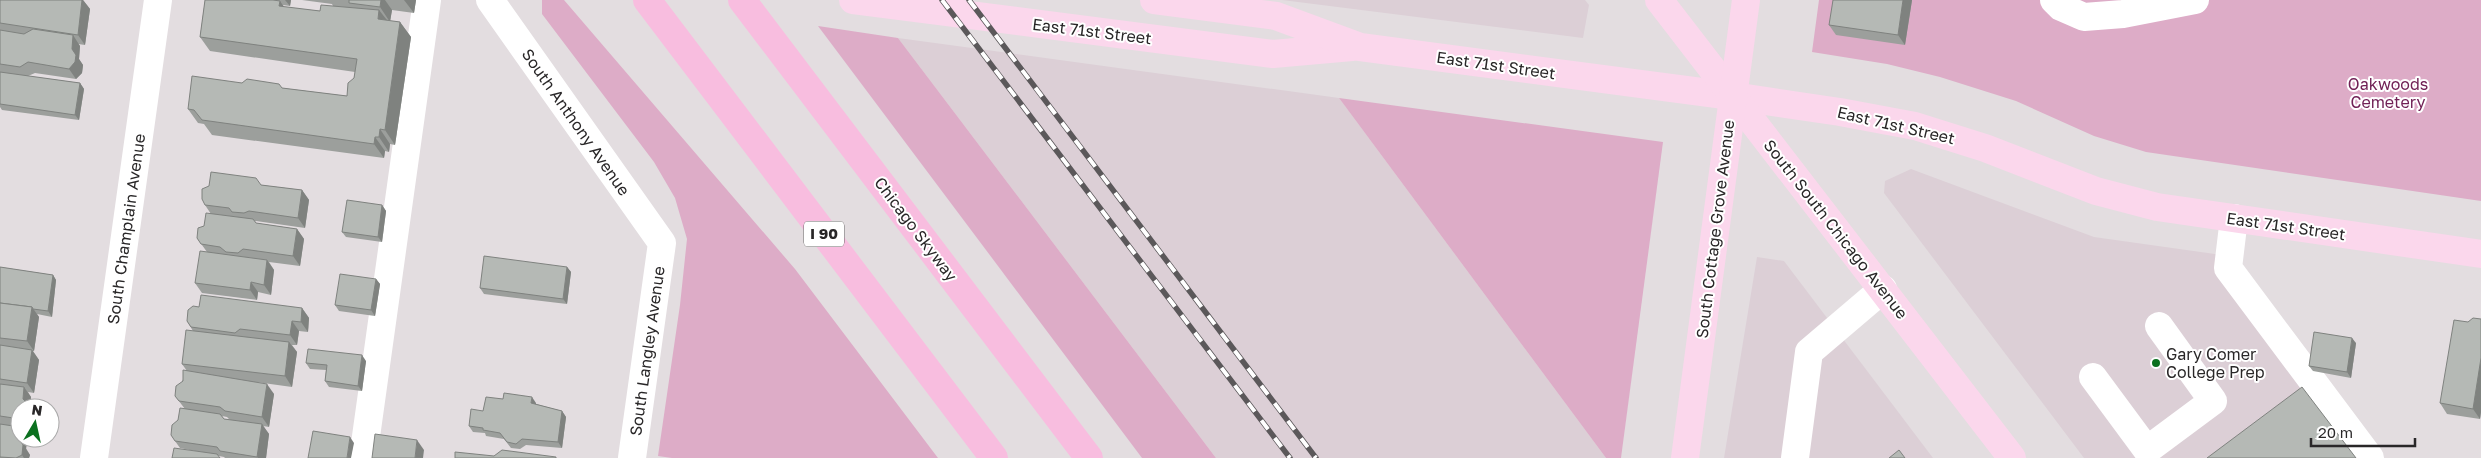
<svg xmlns="http://www.w3.org/2000/svg" width="2481" height="458" viewBox="0 0 2481 458" font-family="'Golos Text',sans-serif">
<rect width="100%" height="100%" fill="#e3dde0"/>
<!-- built -->
<g fill="#dccfd6">
<polygon points="1282,0 1585,0 1589,5 1583,38"/>
<polygon points="898,38 1339,98 1606,458 1216,458"/>
<polygon points="1911,169 2094,237 2229,256 2370,458 2084,458 1884,193 1885,181"/>
<polygon points="1757,257 1784,261 1933,458 1724,458"/>
</g>
<!-- green -->
<g fill="#ddacc7">
<polygon points="542,0 564,0 795,269 938,458 672,458 658,456 680,305 687,239 675,198 654,162 542,14"/>
<polygon points="1819,0 2481,0 2481,201 2146,152 2094,136 2016,101 1940,77 1887,64 1812,52"/>
<polygon points="818,26 898,38 1216,458 1142,458"/>
<polygon points="1339,98 1663,142 1621,458 1606,458"/>
</g>
<g fill="none" stroke-linecap="round" stroke-linejoin="round">
<!-- minor -->
<g stroke="#fff" stroke-width="28">
<polyline points="490,0 662,243 632,458"/>
<polyline points="2054,0 2061,7 2084,17 2123,14 2195,0"/>
<polyline points="2234,218 2228,268 2370,458"/>
<polyline points="2093,377 2147,450 2213,401 2159,326"/>
<polyline points="94,458 158,0"/>
<polyline points="363,458 427,0"/>
<polyline points="1795,458 1809,352 1883,289"/>
</g>
<!-- major -->
<g stroke="#fbd7ec" stroke-width="28">
<polyline points="853,0 1273,54 1352,47"/>
<polyline points="1154,0 1276,16 1360,47 1732,96 1840,112 1915,126 1985,148 2096,191 2157,207 2481,254"/>
<polyline points="1659,0 2012,458"/>
<polyline points="1685,458 1746,0"/>
</g>
<!-- highway -->
<g stroke="#f8bddf" stroke-width="28">
<polyline points="647,0 994,458"/>
<polyline points="742,0 1089,458"/>
</g>
<!-- rail casing -->
<g stroke="#5b585a" stroke-width="5.5">
<g id="rail">
<polyline points="942,0 1290,458"/>
<polyline points="969,0 1316,458"/>
</g>
</g>
<!-- rail -->
<use href="#rail" stroke="#fff" stroke-width="4" stroke-dasharray="11" stroke-linecap="butt"/>
</g>
<!-- wall -->
<g fill="#9c9f9c" fill-rule="evenodd">
<polygon points="0,0 83,0 90,9 85,45 78,44 80,46 79,59 83,65 82,73 76,79 35,73 28,76 80,83 84,89 79,120 2,110 0,107"/>
<polygon points="205,0 291,0 290,6 283,5 284,7 320,11 333,6 332,4 302,0 416,0 414,13 392,10 390,21 400,22 411,37 395,145 390,144 389,152 385,151 384,158 212,135 204,124 198,123 188,109 242,83 347,96 354,78 355,72 210,51 200,37"/>
<polygon points="1912,0 1905,45 1836,35 1829,25"/>
<polygon points="261,185 302,190 309,200 305,228 256,221 254,222 256,223 297,229 304,239 300,266 269,262 274,270 271,295 258,292 257,300 202,293 195,283 207,252 197,238 211,214 205,205"/>
<polygon points="382,205 386,211 382,242 346,237 342,232"/>
<polygon points="0,267 53,275 56,280 52,317 37,314 39,317 34,351 33,351 39,360 34,393 28,392 31,397 30,407 20,408 20,438 30,455 29,458 0,458"/>
<polygon points="567,267 571,272 567,304 484,294 480,288"/>
<polygon points="376,279 380,284 375,316 339,311 335,305"/>
<path d="M199,307L302,308L309,318L308,332L299,331L297,345H292L297,352L292,387L256,382L274,394L269,427L263,426L269,434L266,458H225L224,457L180,448L175,441L178,420L185,409L175,396L187,371L182,364L193,331L187,321ZM222,416L227,417L230,420L224,419Z"/>
<polygon points="2481,319 2481,412 2480,419 2447,414 2440,403 2468,322"/>
<polygon points="2356,343 2351,378 2313,371 2309,366"/>
<polygon points="366,361 362,391 329,387 325,381 326,370 310,369 306,363"/>
<polygon points="536,403 536,404 562,411 566,417 562,448 526,445 520,449 511,448 504,439 486,436 485,433 473,432 469,426 483,411"/>
</g>
<!-- shaded-wall -->
<g fill="#7f827f">
<polygon points="82,0 83,0 90,9 85,45 78,35"/>
<polygon points="285,0 291,0 290,6"/>
<polygon points="381,0 385,0 392,10 390,22 380,7"/>
<polygon points="404,0 416,0 414,13"/>
<polygon points="1903,0 1912,0 1905,45 1898,35"/>
<polygon points="280,1 290,16 279,6"/>
<polygon points="379,10 390,24 378,19"/>
<polygon points="400,22 411,37 395,145 385,130"/>
<polygon points="73,35 80,46 79,59 83,65 82,73 76,79 69,69"/>
<polygon points="80,83 84,89 79,120 75,115"/>
<polygon points="380,129 390,144 389,152 379,137"/>
<polygon points="375,137 385,151 384,158 374,144"/>
<polygon points="302,190 309,200 305,228 298,218"/>
<polygon points="382,205 386,211 382,242 378,237"/>
<polygon points="297,229 304,239 300,266 293,256"/>
<polygon points="267,260 274,270 271,295 264,285"/>
<polygon points="567,267 571,272 567,304 563,299"/>
<polygon points="53,275 56,280 52,317 48,311"/>
<polygon points="376,279 380,284 375,316 371,310"/>
<polygon points="251,282 258,292 257,300 250,290"/>
<polygon points="32,307 39,317 34,351 27,341"/>
<polygon points="302,308 309,318 308,332 301,322"/>
<polygon points="292,321 299,331 297,345 290,335"/>
<polygon points="2352,338 2356,343 2351,378 2347,372"/>
<polygon points="289,342 297,352 292,387 285,376"/>
<polygon points="32,350 39,360 34,393 27,383"/>
<polygon points="362,355 366,361 362,391 358,386"/>
<polygon points="2481,358 2481,412 2480,419 2473,409"/>
<polygon points="267,384 274,394 269,427 262,417"/>
<polygon points="24,387 31,397 30,407 31,408 28,408 23,399"/>
<polygon points="532,397 536,403 535,409 531,403"/>
<polygon points="562,411 566,417 562,448 558,442"/>
<polygon points="262,424 269,434 266,458 258,458 257,457"/>
<polygon points="20,434 20,438 28,438 26,449 30,455 29,458 24,458 22,455 19,439"/>
<polygon points="350,437 354,443 351,458 347,458"/>
<polygon points="417,440 424,450 423,458 415,458"/>
</g>
<!-- building -->
<g fill="#b5b9b5" stroke="#7f827f">
<polygon points="0,0 82,0 78,35 0,23"/>
<polygon points="205,0 273,0 280,1 279,6 320,11 321,5 379,10 378,19 400,22 385,130 380,129 379,137 375,137 374,144 202,120 194,110 188,109 192,76 242,83 247,79 279,84 282,88 347,96 348,83 354,78 357,59 200,37"/>
<polygon points="349,0 381,0 380,7 349,3"/>
<polygon points="1833,0 1903,0 1898,35 1829,25"/>
<polygon points="33,29 73,35 72,49 76,55 75,62 69,69 28,62 20,67 0,64 0,30 24,34"/>
<polygon points="0,72 80,83 75,115 0,104"/>
<polygon points="211,172 256,178 261,185 302,190 298,218 249,211 244,213 232,212 229,208 205,205 202,199 202,189 209,186"/>
<polygon points="347,200 382,205 378,237 342,232"/>
<polygon points="206,213 253,219 256,223 297,229 293,256 243,249 238,253 226,252 220,247 201,244 197,238 198,228 204,226"/>
<polygon points="200,251 267,260 264,285 251,282 250,290 195,283"/>
<polygon points="484,256 567,267 563,299 480,288"/>
<polygon points="0,267 53,275 48,311 33,309 32,307 0,303"/>
<polygon points="340,274 376,279 371,310 335,305"/>
<polygon points="201,295 302,308 301,322 292,321 290,335 240,329 235,333 191,327 187,321 188,310 193,306 199,307"/>
<polygon points="0,303 32,307 27,341 0,338"/>
<polygon points="2473,318 2481,319 2481,358 2473,409 2440,403 2454,320 2468,322"/>
<polygon points="186,330 289,342 285,376 182,364"/>
<polygon points="2314,332 2352,338 2347,372 2309,366"/>
<polygon points="0,345 32,350 27,383 0,379"/>
<polygon points="308,349 362,355 358,386 325,381 327,365 306,363"/>
<polygon points="183,370 267,384 262,417 225,411 220,407 179,401 175,396 176,386 183,381"/>
<polygon points="0,384 24,387 23,399 29,405 28,408 20,408 20,419 0,416"/>
<polygon points="2302,387 2356,458 2207,458"/>
<polygon points="504,393 532,397 531,403 562,411 558,442 522,439 516,444 507,442 500,433 483,430 483,428 469,426 471,409 483,411 486,397 503,399"/>
<polygon points="180,408 220,414 224,419 262,424 257,457 220,451 217,447 175,441 171,435 172,425 178,420"/>
<polygon points="0,424 20,427 19,439 23,445 22,455 16,458 0,457"/>
<polygon points="313,431 350,437 347,458 308,458"/>
<polygon points="375,434 417,440 415,458 372,458"/>
<polygon points="174,448 217,454 220,458 172,458"/>
<polygon points="502,450 556,457 556,458 455,458 455,452 494,456"/>
<polygon points="1899,450 1905,458 1889,458"/>
</g>
<!-- markers -->
<circle fill="#0b701f" stroke="#fff" stroke-width="2" cx="2156" cy="363" r="5"/>
<g text-anchor="middle" stroke-width="4" stroke-linejoin="round" paint-order="stroke">
<!-- shield labels -->
<rect fill="#fff" stroke="#696868" stroke-width="1" x="804" y="221.5" width="40" height="25" rx="4"/>
<g font-size="15" font-weight="bold" fill="#292728">
<text x="824" y="239">I 90</text>
</g>
<!-- street labels -->
<g font-size="16" fill="#292728" stroke="#fff">
<text transform="translate(1092 31) rotate(7)" y="6">East 71st Street</text>
<text transform="translate(1496 65) rotate(8)" y="6">East 71st Street</text>
<text transform="translate(576 122) rotate(55)" y="6">South Anthony Avenue</text>
<text transform="translate(1896 125) rotate(13)" y="6">East 71st Street</text>
<text transform="translate(2286 226) rotate(8)" y="6">East 71st Street</text>
<text transform="translate(126 229) rotate(-82)" y="6">South Champlain Avenue</text>
<text transform="translate(916 229) rotate(53)" y="6">Chicago Skyway</text>
<text transform="translate(1715 229) rotate(-83)" y="6">South Cottage Grove Avenue</text>
<text transform="translate(1836 229) rotate(52)" y="6">South South Chicago Avenue</text>
<text transform="translate(647 351) rotate(-82)" y="6">South Langley Avenue</text>
</g>
<!-- park labels -->
<g font-size="16" fill="#712156" stroke="#fff">
<text x="2388" y="90">Oakwoods<tspan x="2388" dy="18">Cemetery</tspan></text>
</g>
<!-- poi labels -->
<g font-size="16" fill="#292728" stroke="#fff" text-anchor="start">
<text x="2166" y="360">Gary Comer<tspan x="2166" dy="18">College Prep</tspan></text>
</g>
</g>
<!-- north arrow -->
<g transform="translate(35 423) rotate(9)"><circle r="24" fill="#ffffff" stroke="#a9a9a9"/>
<path d="M0-4L9 19L0 12L-9 19Z" fill="#0b701f"/>
<text y="-8" font-size="14" font-weight="bold" text-anchor="middle" fill="#292728">N</text>
</g>
<!-- scale -->
<path d="M2311 438v8h104v-8" fill="none" stroke="#292728" stroke-width="2.5"/>
<text x="2318" y="438" font-size="15" fill="#292728" stroke="#ffffff" stroke-width="4" paint-order="stroke">20 m</text>
</svg>
